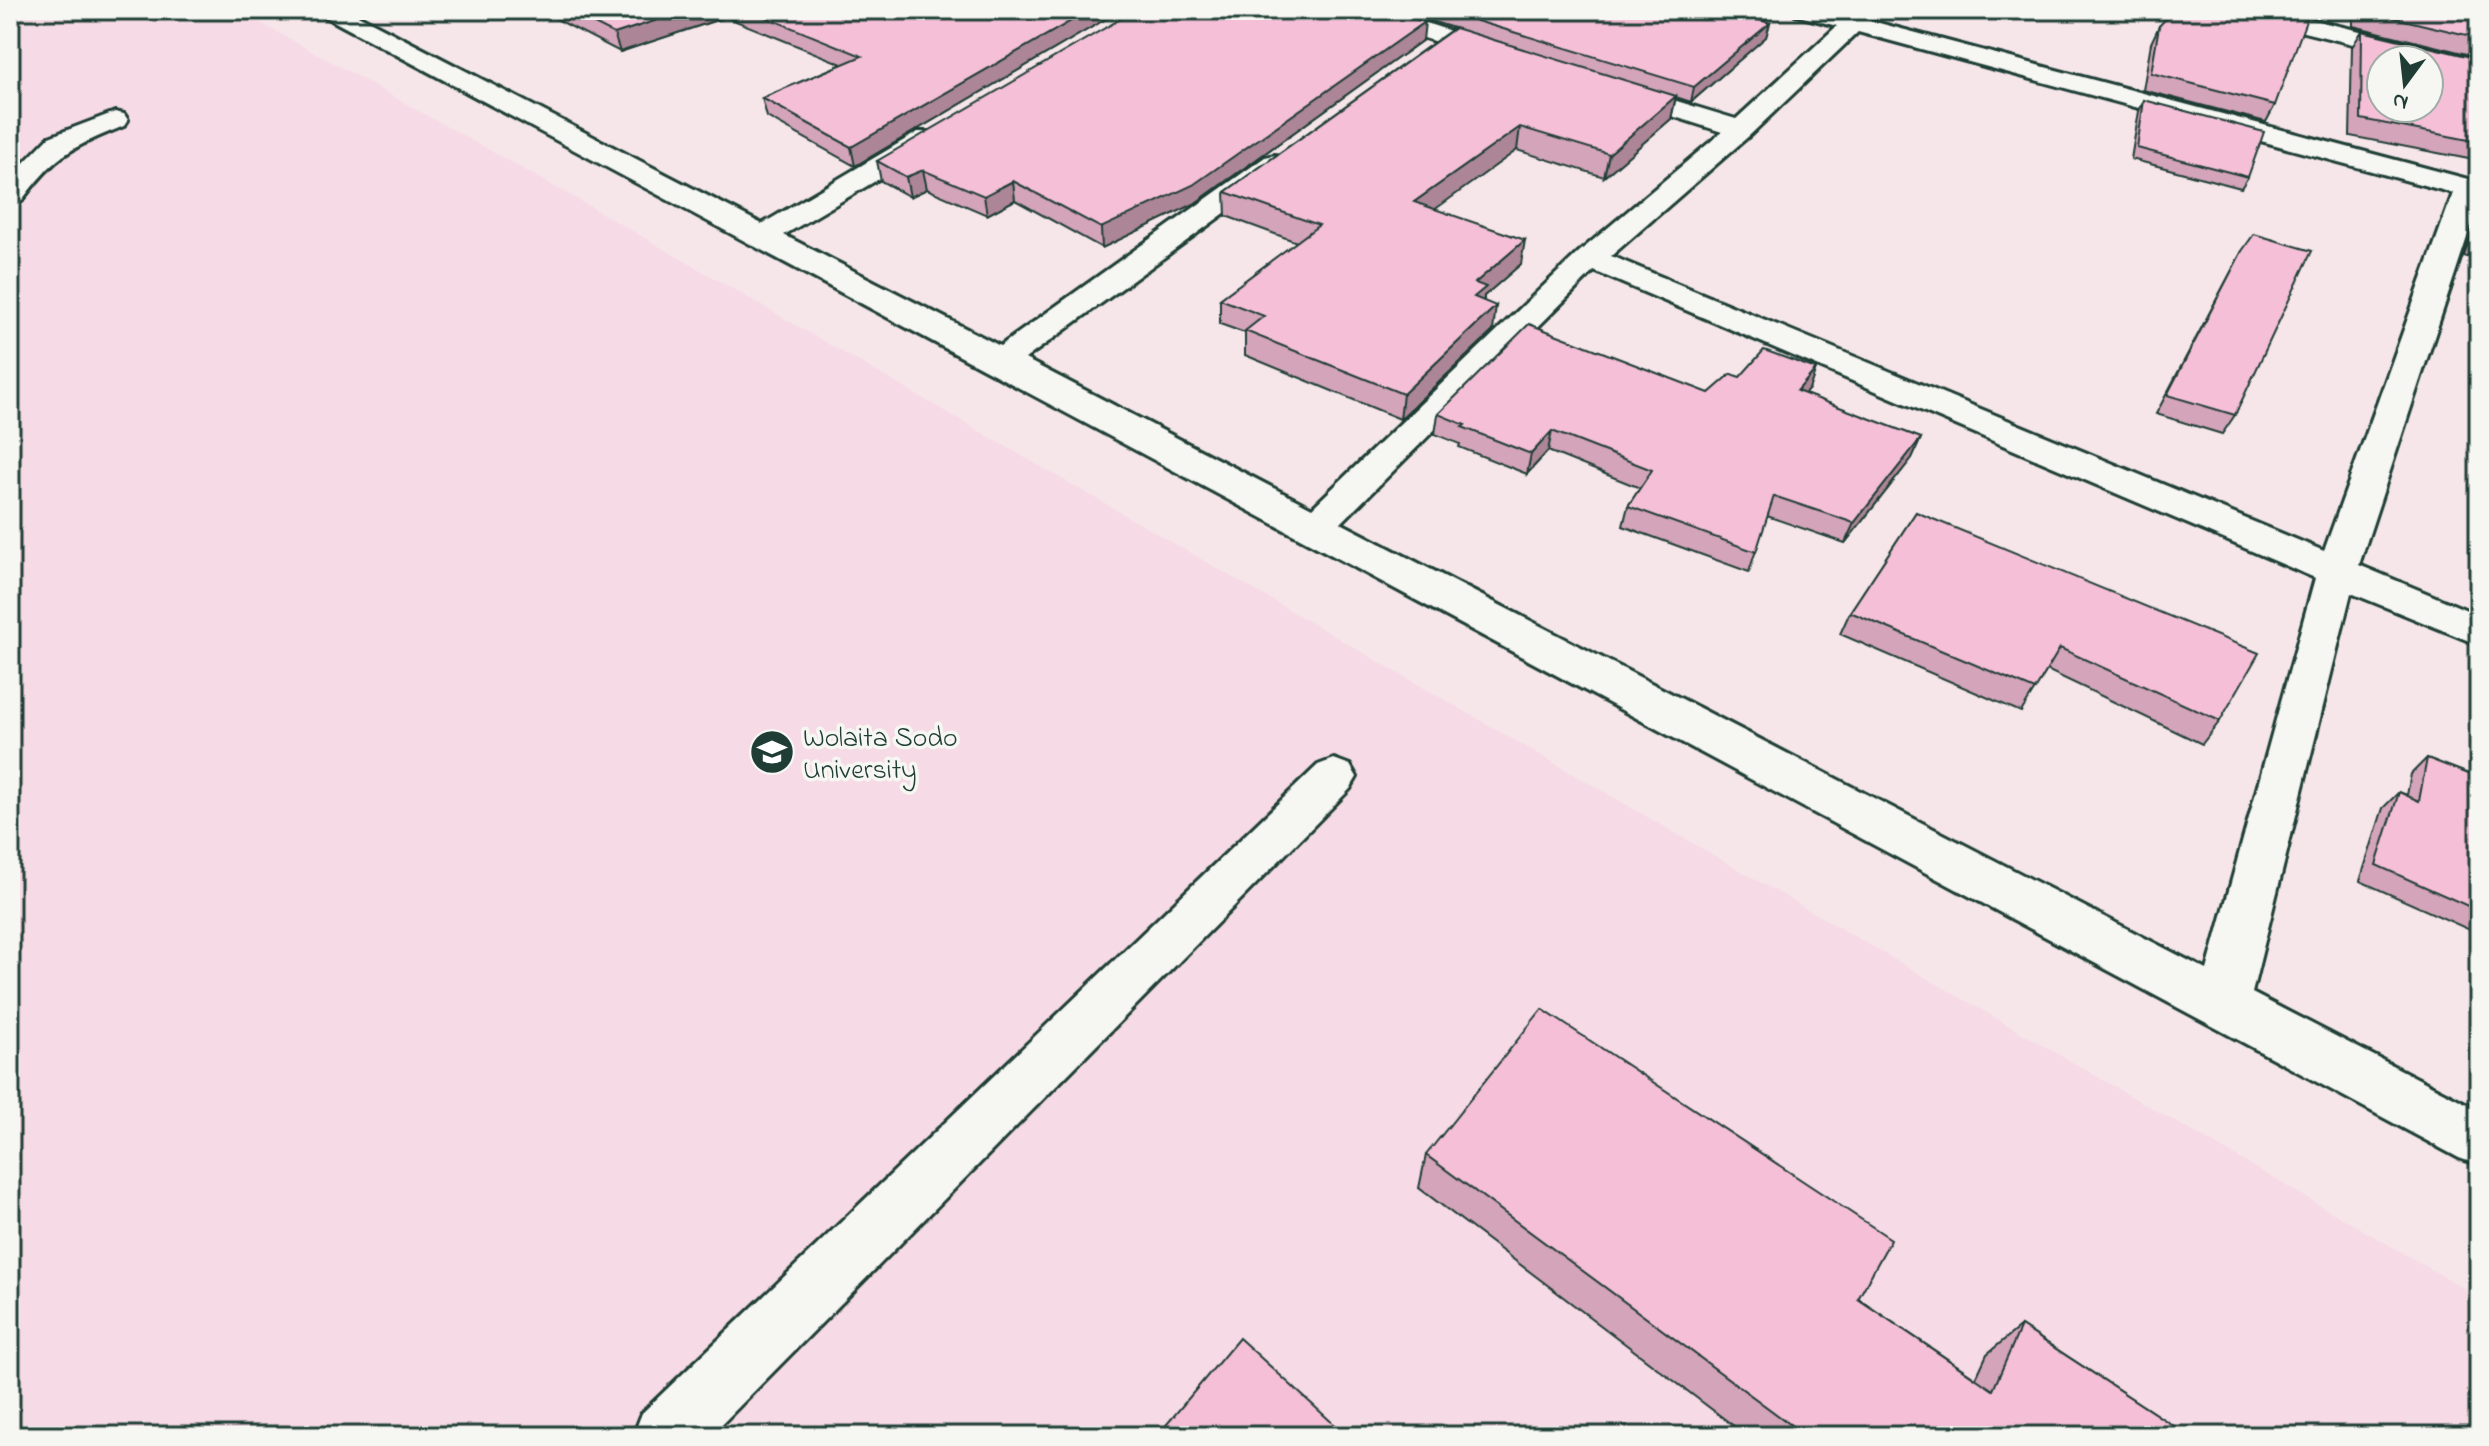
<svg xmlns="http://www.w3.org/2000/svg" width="2489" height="1446" viewBox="0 0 2489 1446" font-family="'Indie Flower',sans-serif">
<rect width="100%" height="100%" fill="#f6e6ea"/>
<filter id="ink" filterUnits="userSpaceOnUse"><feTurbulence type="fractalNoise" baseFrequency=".0125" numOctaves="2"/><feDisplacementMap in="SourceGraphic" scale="16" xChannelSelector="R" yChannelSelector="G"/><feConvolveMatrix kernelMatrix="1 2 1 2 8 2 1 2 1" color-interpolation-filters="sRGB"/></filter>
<g filter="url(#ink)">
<!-- built -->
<polygon fill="#f6dae5" points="10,10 238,10 591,207 2479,1297 2479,1436 10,1436"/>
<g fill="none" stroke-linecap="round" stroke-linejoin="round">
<!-- minor casing -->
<g stroke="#1f3d34" stroke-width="6">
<g id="minor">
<path d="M318,10H348L762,224L918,132H938L942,138L938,144L784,235L1000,346L1265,157L1275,155L1285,157L1289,163L1285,169L1025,359L1312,508L1579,252L1722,132L1609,96L1605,91L1609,86H1627L1736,119L1837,26L1795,15L1791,10H1830L2479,182V201L2359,565L2479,615V645L2351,593L2252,993L2479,1110V1165L2459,1158L322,15ZM1858,32L2453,193L2324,551L1611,256L1750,135ZM1594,271L2315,578L2207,970L1341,523Z"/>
<polygon points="1349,10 1385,10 1507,49 1510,54 1507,59 1489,59 1353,15"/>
<polygon points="2230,10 2271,10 2479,59 2479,75 2234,15"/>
<path d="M115,112L124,114L128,120L124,126C70,148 56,154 20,203L10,206V177L49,137Z"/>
<polygon points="1334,759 1350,765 1357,777 1350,789 710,1436 633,1436 642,1413 1318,765"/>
</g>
</g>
<!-- minor -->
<use href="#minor" fill="#f6f6f2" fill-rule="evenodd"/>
</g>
<!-- wall -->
<g fill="#d4a4ba" stroke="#1f3d34" stroke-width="2">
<polygon points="539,10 1121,10 855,166 767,117 762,98 842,64 726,17 620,52"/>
<polygon points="1395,10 1780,10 1764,21 1770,23 1766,37 1691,102 1676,97 1671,119 1604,177 1517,150 1434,209 1521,264 1484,296 1484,301 1493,331 1400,419 1245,355 1245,333 1220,324 1220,299 1297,242 1226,216 1225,192 1454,28"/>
<polygon points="2284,10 2308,10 2305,15"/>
<polygon points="2353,10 2479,10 2479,57 2353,26"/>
<polygon points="2159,26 2275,105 2266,122 2143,90 2151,43"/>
<polygon points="2362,31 2479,59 2479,161 2350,136 2352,47"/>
<polygon points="1423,40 1194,204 1102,248 1015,200 987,215 927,189 910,197 881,181 877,161"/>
<polygon points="2144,100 2248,177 2241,188 2131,159 2139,111"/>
<polygon points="2479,215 2479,260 2464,256"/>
<polygon points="2242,251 2235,415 2222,434 2156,414"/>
<polygon points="1816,369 1809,389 1804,394 1921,438 1912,458 1845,543 1767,516 1749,572 1623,526 1628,506 1640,488 1548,451 1527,474 1459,447 1460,444 1435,434 1438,414 1709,393 1740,377"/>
<polygon points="1916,512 2220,721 2202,744 2047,670 2021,712 1840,634 1850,612"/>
<polygon points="2427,758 2479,778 2479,950 2475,948 2477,933 2360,881 2383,808 2399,792 2407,795 2411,774"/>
<polygon points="1426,1155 1858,1299 1976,1378 1987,1354 2021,1326 2189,1436 1747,1436 1419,1188"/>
</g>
<!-- shaded-wall -->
<g fill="#ac8697" stroke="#1f3d34" stroke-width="2">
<polygon points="688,10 724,10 726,17 620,52 614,34"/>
<polygon points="1090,10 1121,10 855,166 851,147"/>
<polygon points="1764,10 1780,10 1748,32 1752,18"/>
<polygon points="1425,22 1423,40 1194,204 1102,248 1101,228"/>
<polygon points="1770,23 1766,37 1691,102 1694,87"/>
<polygon points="1676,96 1671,119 1604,177 1609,154"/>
<polygon points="1520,127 1517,150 1412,226 1414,202"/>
<polygon points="923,170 927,189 910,197 906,177"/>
<polygon points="1013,181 1015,200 987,215 984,196"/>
<polygon points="1525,240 1521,264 1484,296 1482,311 1470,322 1475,283"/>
<polygon points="1496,306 1493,331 1400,419 1403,394"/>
<polygon points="1816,369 1809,389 1790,410 1797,391"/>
<polygon points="1552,431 1548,451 1527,474 1531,454"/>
<polygon points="1921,438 1912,458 1845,543 1854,523"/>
</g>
<!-- building -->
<g fill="#f6bfd8" stroke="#1f3d34" stroke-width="2" fill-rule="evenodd">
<polygon points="567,10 688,10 614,34"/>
<polygon points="748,10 1090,10 851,147 762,98 862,56"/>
<polygon points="1136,10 1385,10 1425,22 1193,185 1101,228 1013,181 984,196 923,170 906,177 877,161"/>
<polygon points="1441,10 1764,10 1752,18 1770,23 1694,87"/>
<polygon points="2174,10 2275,10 2307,18 2275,105 2151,73 2159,26"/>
<polygon points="2362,10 2479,10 2479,38"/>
<polygon points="1455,28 1676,96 1609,154 1520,127 1414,202 1525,240 1475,283 1486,287 1474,297 1496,306 1403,394 1245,331 1264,316 1220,299 1319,225 1225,192"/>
<path d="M2362,31L2479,59V142L2361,119ZM2381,60H2429V108H2381Z"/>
<polygon points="2144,100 2264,132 2248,177 2137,148"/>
<polygon points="2254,234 2312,251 2235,415 2167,395 2242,251"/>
<polygon points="1529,324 1709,393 1731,374 1740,377 1764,350 1816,369 1797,391 1921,438 1854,523 1774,496 1756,552 1628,506 1652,470 1552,431 1531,454 1462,427 1465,425 1438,414"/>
<polygon points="1916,512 2259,653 2220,721 2060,648 2035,690 1850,612"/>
<polygon points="2427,758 2479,778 2479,911 2376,865 2399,792 2419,801"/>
<polygon points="1542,1009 1891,1239 1858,1299 1993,1390 2021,1326 2189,1436 1806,1436 1426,1155"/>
<polygon points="1239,1338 1347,1436 1157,1436"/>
</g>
</g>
<!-- icons -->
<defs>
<g id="university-disc" transform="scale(2.3)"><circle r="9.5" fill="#1f3d34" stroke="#f6f6f2"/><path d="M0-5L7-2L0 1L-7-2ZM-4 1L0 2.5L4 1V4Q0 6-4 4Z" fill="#fff"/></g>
</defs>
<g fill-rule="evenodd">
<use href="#university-disc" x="772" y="752"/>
</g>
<g text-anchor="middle" stroke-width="7" stroke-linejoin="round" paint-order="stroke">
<!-- poi labels -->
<g font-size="28" fill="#1f3d34" stroke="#f6f6f2" text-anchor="start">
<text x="803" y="746">Wolaita Sodo<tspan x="803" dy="32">University</tspan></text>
</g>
</g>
<!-- margin -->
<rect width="2489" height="1446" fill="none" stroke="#f6f6f2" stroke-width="40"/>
<rect x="20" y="20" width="2449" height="1406" fill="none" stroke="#1f3d34" stroke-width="3" filter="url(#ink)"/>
<!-- north arrow -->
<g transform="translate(2405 84) rotate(195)"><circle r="38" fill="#f6f6f2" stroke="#a0aca6" stroke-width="2"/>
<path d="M0-6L14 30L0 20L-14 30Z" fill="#1f3d34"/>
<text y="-12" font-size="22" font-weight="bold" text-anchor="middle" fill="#1f3d34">N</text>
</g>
</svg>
